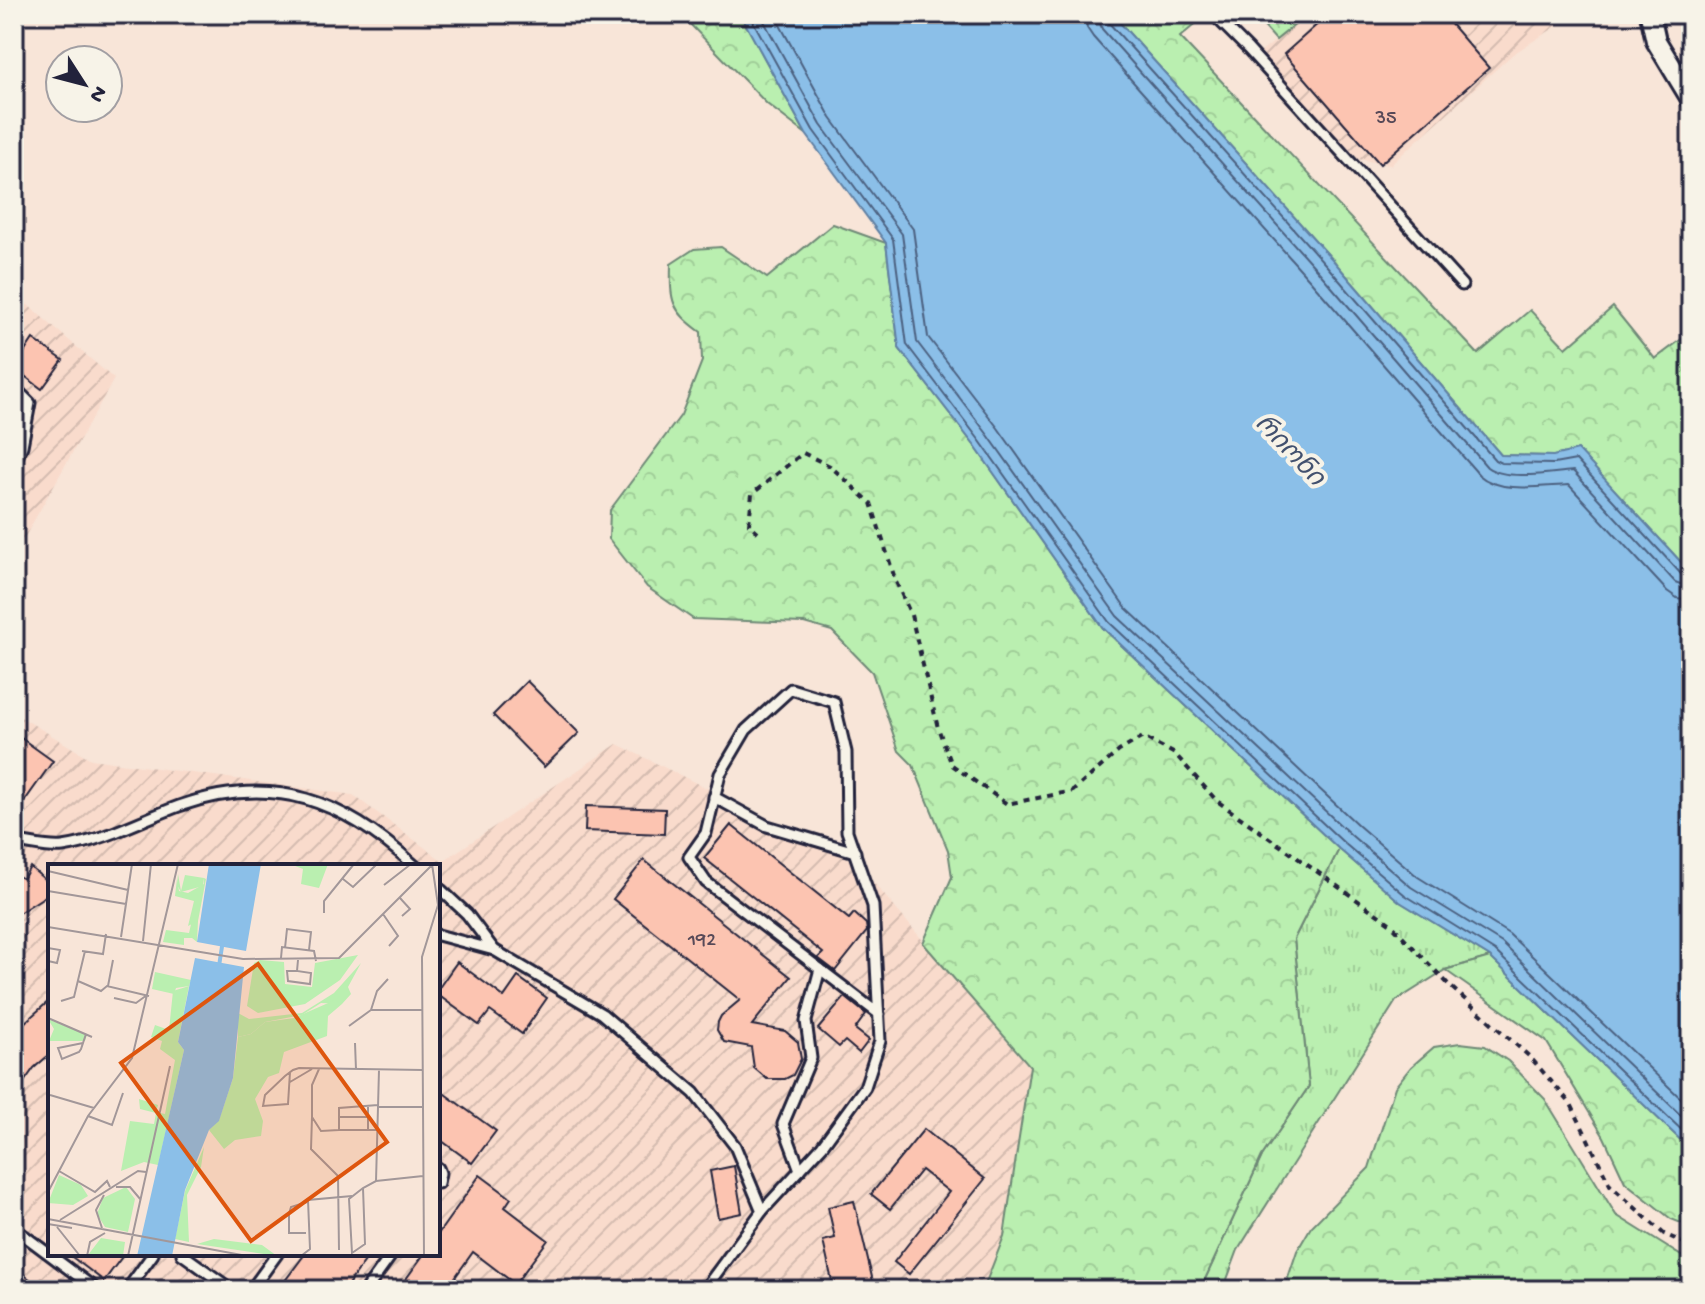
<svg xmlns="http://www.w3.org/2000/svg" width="1705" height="1304" viewBox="0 0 1705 1304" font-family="'Gochi Hand','Noto Sans Georgian',sans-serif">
<defs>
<pattern id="industrial-furrows" width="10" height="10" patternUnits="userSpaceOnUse" patternTransform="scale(2)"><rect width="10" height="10" fill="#f9dbcc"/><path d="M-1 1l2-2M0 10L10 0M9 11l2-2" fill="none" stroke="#d5bcb0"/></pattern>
<pattern id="grass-tufts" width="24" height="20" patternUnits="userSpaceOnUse" patternTransform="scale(2)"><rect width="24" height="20" fill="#baefb0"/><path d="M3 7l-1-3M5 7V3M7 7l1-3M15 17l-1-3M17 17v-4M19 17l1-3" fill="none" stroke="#a0cd98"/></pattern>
<pattern id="forest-crowns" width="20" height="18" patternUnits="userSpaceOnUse" patternTransform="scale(2)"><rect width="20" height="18" fill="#baefb0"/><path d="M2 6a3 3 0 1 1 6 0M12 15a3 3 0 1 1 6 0" fill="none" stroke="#a0cd98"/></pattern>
</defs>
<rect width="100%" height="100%" fill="#f8e5d8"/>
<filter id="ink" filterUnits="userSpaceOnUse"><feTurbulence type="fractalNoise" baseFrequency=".0125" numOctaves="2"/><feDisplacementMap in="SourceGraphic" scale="16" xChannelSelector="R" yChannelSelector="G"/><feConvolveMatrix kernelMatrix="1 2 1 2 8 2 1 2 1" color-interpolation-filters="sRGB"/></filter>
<g filter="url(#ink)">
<!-- industrial -->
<g fill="url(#industrial-furrows)" fill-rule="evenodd">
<polygon points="1308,14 1576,14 1513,54 1390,165 1358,159 1260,53"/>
<polygon points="14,293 114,379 14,556"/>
<path d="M14,713L91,759L353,795L443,861L617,744L856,862L1030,1066L1004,1236L983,1290H14ZM50,866H438V1254H50Z"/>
</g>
<!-- grass -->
<polygon fill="url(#grass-tufts)" stroke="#6e8876" stroke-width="2" points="1339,849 1400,902 1490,957 1445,970 1396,1001 1238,1250 1223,1290 1200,1290 1262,1156 1309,1086 1294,939"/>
<!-- forest -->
<g fill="url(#forest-crowns)" stroke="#6e8876" stroke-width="2">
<polygon points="684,14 740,14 806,134 767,104 687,21"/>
<polygon points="1112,14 1207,14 1180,37 1478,354 1530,310 1566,348 1613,307 1655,359 1691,332 1691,573 1578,450 1554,456 1501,455 1332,259"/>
<polygon points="1253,14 1308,14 1276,40"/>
<path d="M833,224L886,243L899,348L974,445L1103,628L1339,849L1294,939L1309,1086L1262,1156L1200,1290H983L1004,1236L1030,1066L923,943L952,877L948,850L913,765L899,751L872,672L832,631L804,623L693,619L647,587L609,539L610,510L681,415L702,361L701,332C671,310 670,302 671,264L694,249L721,247L767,278Z"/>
<polygon points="1490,957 1691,1150 1691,1227 1671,1219 1625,1182 1604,1137 1546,1041 1445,970"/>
<polygon points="1460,1043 1485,1046 1508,1061 1545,1099 1616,1215 1691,1262 1691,1290 1284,1290 1297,1251 1311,1227 1369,1168 1395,1087 1411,1067 1434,1047"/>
</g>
<!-- water -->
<polygon fill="#8bbfe8" stroke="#6180a3" stroke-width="2" points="740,14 1112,14 1332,259 1501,455 1553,456 1578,450 1691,573 1691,1150 1490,957 1400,902 1339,849 1103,628 974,445 899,348 886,243 806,134"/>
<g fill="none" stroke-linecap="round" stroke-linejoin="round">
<!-- shore -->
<g stroke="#4c6180" stroke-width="2">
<polyline points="749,14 813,130 893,239 907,345 980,441 1109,622 1344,843 1405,895 1495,951 1691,1139"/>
<polyline points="760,14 821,125 902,234 917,342 988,435 1117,616 1351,835 1411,887 1502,943 1691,1125"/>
<polyline points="774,14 831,118 913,229 928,337 998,428 1126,608 1359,826 1418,877 1509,934 1691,1108"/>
<path d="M1085,14L1087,28L1093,37L1309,279L1479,475C1500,494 1542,486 1569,485L1667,591L1677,598L1691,600"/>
<path d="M1097,14L1102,29L1318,271L1487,467C1506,481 1551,473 1573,471L1675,582L1691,588"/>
<polyline points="1107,14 1109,23 1326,265 1495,460 1501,463 1554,464 1576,460 1682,575 1691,578"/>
</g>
</g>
<!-- building -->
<g fill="#fcc4b1" stroke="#22223b" stroke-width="2">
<polygon points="1329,14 1442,14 1489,68 1380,164 1284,54"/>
<polygon points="33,339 63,360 42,389 14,368"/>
<polygon points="527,681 579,733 544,767 493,715"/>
<polygon points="14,733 53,761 14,816"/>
<polygon points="586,806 665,809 664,834 585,831"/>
<polygon points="731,825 849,919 854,913 866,924 867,931 835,971 818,958 823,953 704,858"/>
<polygon points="644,860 791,977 752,1025 785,1031 798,1042 801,1059 793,1075 785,1079 767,1079 754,1068 751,1047 724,1042 717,1030 718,1022 721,1016 740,1000 613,899"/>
<polygon points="30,867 50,884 50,893 14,916 14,873 23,879"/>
<polygon points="457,962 504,997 518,977 547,998 522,1034 490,1011 479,1025 438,995 438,989"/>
<polygon points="845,997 866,1014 855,1029 869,1040 859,1053 845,1041 839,1047 818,1029"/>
<polygon points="50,1000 50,1054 34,1068 14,1096 14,1032"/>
<polygon points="438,1089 496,1131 472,1163 438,1138"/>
<polygon points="924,1129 985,1179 909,1274 894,1262 949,1192 921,1170 890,1209 871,1194"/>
<polygon points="734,1166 742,1213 718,1218 710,1171"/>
<polygon points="480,1175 511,1198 505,1207 548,1240 515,1284 473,1252 446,1290 398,1290 424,1254 438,1254 438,1234"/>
<polygon points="854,1201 875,1290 834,1290 823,1241 835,1238 828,1207"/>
<polygon points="68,1254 124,1254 104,1281"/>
<polygon points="305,1254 370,1254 344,1290 278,1290"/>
<polygon points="14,1267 44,1290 14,1290"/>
</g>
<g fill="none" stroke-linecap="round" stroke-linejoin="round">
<!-- service casing -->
<g stroke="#22223b" stroke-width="15">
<g id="service">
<polyline points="1213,14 1248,49 1462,285"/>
<polyline points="14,387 30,403 22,446 14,464"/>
<polyline points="714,797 767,826 855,852"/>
<path d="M14,842C29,843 48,849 63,847C103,841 141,820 179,806C275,773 343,800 415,866"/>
<polyline points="438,887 467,914 494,950"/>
<polyline points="438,935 494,950 602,1014 694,1093 735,1146 762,1211"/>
<polyline points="438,1168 440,1173 438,1183"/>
<polyline points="800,1170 783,1124 811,1058 806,1021 820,969"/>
<polyline points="14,1228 97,1290"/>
<polyline points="182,1254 232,1290"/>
<polyline points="127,1290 153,1254"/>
<polyline points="251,1290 277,1254"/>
<polyline points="366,1290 392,1254"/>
<polyline points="704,1290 762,1211 822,1146 865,1087 880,1041 873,906 847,831 846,752 834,702 791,689 746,730 720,774 706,833 689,857 706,882 879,1014"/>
</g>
</g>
<!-- minor casing -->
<g stroke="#22223b" stroke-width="24">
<polyline id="minor" points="1650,14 1656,41 1691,99"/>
</g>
<!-- path -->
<polyline stroke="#22223b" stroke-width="4" stroke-dasharray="6 6" stroke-linecap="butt" points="758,532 749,524 752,494 803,453 830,466 871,503 896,582 911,615 938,728 952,765 1007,804 1073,791 1119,751 1143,737 1175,754 1217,801 1391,924 1451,987 1530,1057 1571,1104 1610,1185 1664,1234 1691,1246"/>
<!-- service -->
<use href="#service" stroke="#f7f3e8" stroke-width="9"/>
<!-- minor -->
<use href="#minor" stroke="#f7f3e8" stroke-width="18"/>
</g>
</g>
<g text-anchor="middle" stroke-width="8" stroke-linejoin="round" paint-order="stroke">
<!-- number labels -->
<g font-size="20" fill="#584a58">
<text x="1386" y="123">35</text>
<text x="702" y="945">192</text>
</g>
<!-- water labels -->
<g font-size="26" font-style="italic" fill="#42516f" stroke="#f7f3e8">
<text transform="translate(1291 449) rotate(46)" y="9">რიონი</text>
</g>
</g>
<!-- overview -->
<g transform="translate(48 864)">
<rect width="392" height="392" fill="#f8e5d8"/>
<path d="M144,56L150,57L149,78L144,74H136V81L115,78L118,66L141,69ZM313,99L300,123L303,130L294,140L273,139L254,151L217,158L203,170L190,173V149L201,155L254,149L286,129ZM107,108L143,116L141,122L128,124L126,130L104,125ZM78,323L87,335L80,368L57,363L49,350L55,334ZM53,374L77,378L75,392L40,391Z" fill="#baefb0"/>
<path d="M242,0H280L271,24L253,20L255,5ZM156,14L158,15L150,57L140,62L146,37L127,32L129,15L131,27L140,29L156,20ZM310,91L292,116L257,140L210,149L199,142L206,99L212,96L236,98L237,120L264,123L267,99ZM141,122L130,178L136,186L110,301L96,298L73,307L82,257L106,260L108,249L92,245L91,235L110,241L108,248L117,250L127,196L112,185L114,177L103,173L107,161L121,166L125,127ZM287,136L294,140L280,152L279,172L236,188L231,209L220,213L207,235L215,257L213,272L187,276L176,285L161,266L171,256L185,214L190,173L203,170L217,158L246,154ZM0,155L39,171L37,177H1L6,165ZM156,283L153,303L139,331L141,378L127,375L137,327ZM11,311L33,321L40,332L25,341L0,339ZM166,375L214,381L229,392L149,380Z" fill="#baefb0"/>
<path d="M130,10L133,27L137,11L156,14L155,22L133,28L129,21Z" fill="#baefb0"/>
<path d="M161,0H213L198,87L149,78ZM147,94L196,103L185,214L171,257L161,266L137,326L124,392H89L136,186L130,178Z" fill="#8bbfe8"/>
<path fill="none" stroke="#8bbfe8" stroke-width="4" d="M171,102L175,76"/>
<path fill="none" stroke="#a29799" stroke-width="2" d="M0,7L80,26M295,15L305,23L329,0M336,21L363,0M0,27L78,40M352,34L362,45L354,52M276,49V37L306,0M335,50L350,72L341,82M0,63L195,95L291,94L384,1M73,73L84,0M95,77L103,0M0,84L12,86L9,99L0,97M237,84L239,65L263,68L261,86M34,87L55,90L58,70M233,94L234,83L266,87L268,97M249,107H239L240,117L262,120L263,109L249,107L250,96M30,117L53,127L59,122L101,132M60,122L65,96M66,134L88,139L99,131M13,137L26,133L37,87M323,146H375M0,154L44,173M301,162L323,146L329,127L340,115M35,179L10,184L14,195L31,188L33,185L38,170M307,179L308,206M271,205L264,221V253L273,267L291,266M242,208L240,240L215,242L217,231L237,212L245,206L251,204L375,206M242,218L264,205M2,231L46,244M320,241V266M330,243H375M40,252L64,261L75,229M264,253L263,285L290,312L291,386M291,253H320M330,266H291V244L330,241M11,307L47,328L59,317L62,323M328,317L331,206M68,323H82L93,336M315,324L317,380L304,389L301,335L315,324L328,317L375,312M0,328L40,252L84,194L130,0M0,355L199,392M12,356L90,307L98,308M0,360L24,364M9,363L32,392M54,364L48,346L56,331M258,369H241V350L243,343L259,338M39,392L42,378L57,369M80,392L122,202M253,392L262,385L260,336L304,332M376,392L374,93L390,41L384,0"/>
<path fill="#de560e" fill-opacity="0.15" stroke="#de560e" stroke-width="4" d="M210,100L339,278L203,377L73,199Z"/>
<rect width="392" height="392" fill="none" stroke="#22223b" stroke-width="4"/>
</g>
<!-- margin -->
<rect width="1705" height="1304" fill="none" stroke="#f7f3e8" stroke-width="48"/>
<rect x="24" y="24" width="1657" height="1256" fill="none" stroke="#22223b" stroke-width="3" filter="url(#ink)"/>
<!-- north arrow -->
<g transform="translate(84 84) rotate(126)"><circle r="38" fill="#f7f3e8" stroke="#a29fa3" stroke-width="2"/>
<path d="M0-6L14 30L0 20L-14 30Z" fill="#22223b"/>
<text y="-12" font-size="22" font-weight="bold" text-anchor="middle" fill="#22223b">N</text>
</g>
</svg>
